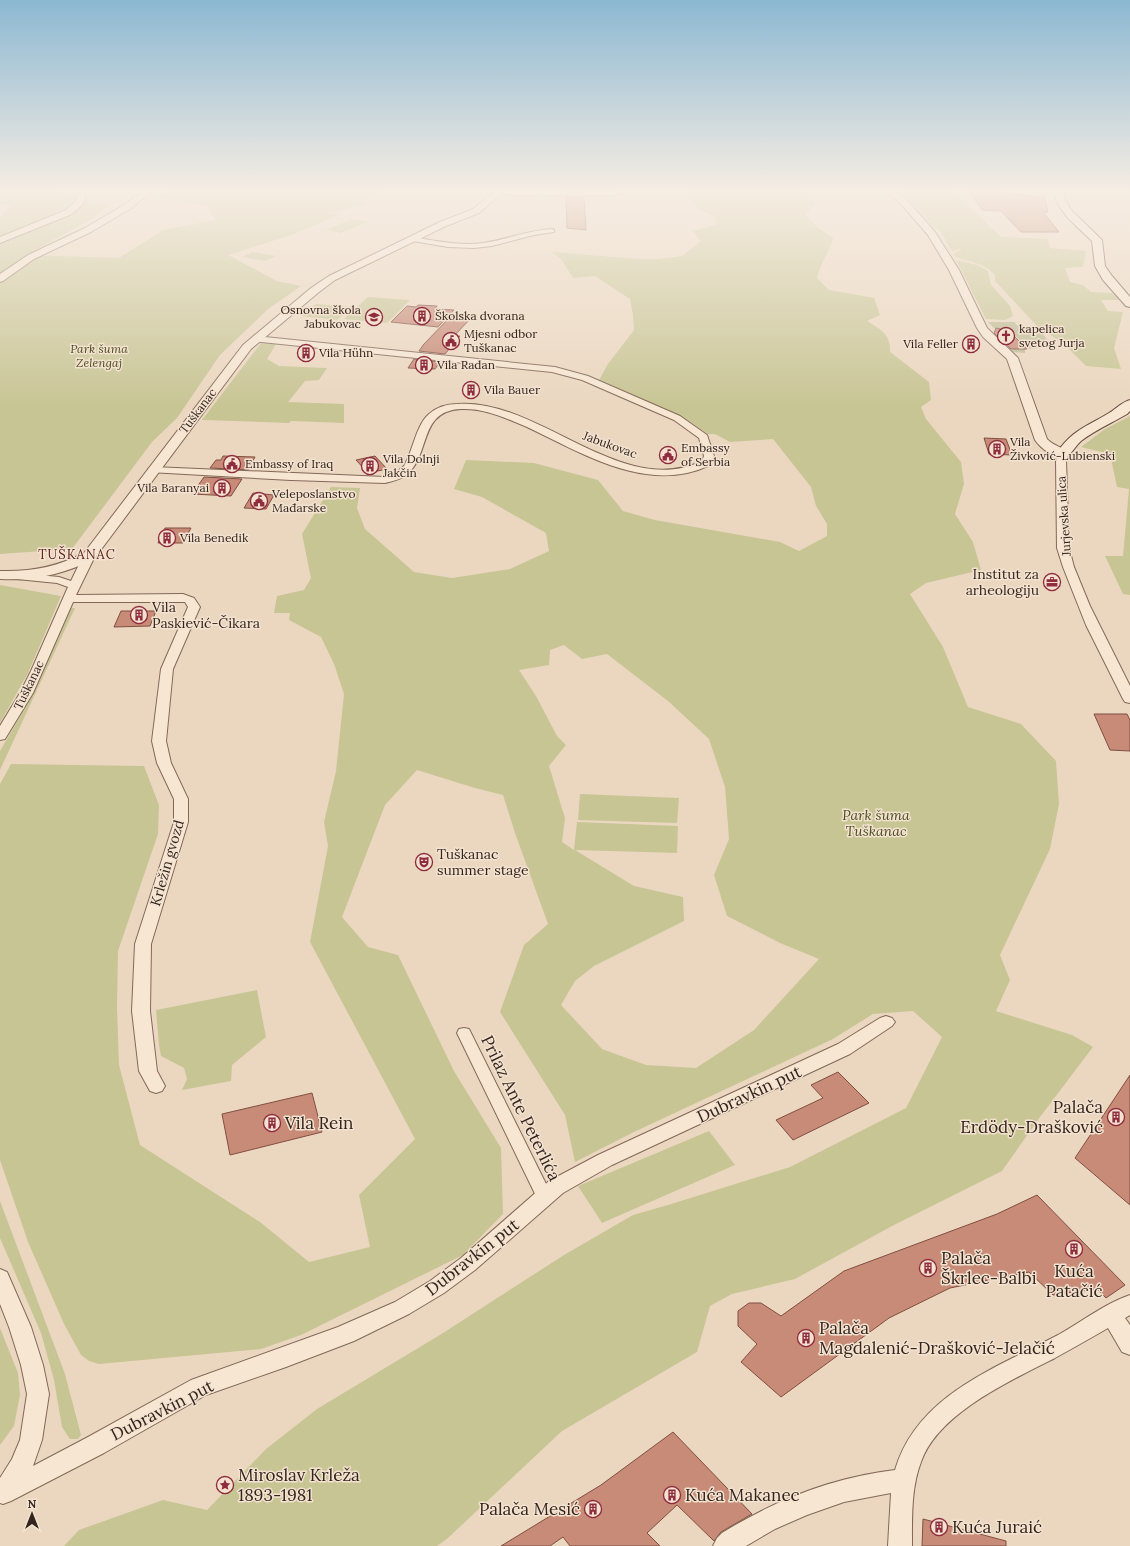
<svg xmlns="http://www.w3.org/2000/svg" width="1130" height="1546" viewBox="0 0 1130 1546" font-family="Lora,serif">
<rect width="100%" height="100%" fill="#ebd7c0"/>
<!-- green -->
<g fill="#c8c595" fill-rule="evenodd">
<polygon points="0,189 60,189 64,192 90,199 90,203 109,204 92,219 26,255 119,258 163,230 216,220 206,205 161,198 168,189 394,189 385,194 374,193 360,202 368,203 332,213 338,215 294,234 228,255 277,281 301,286 268,309 220,355 177,418 152,442 72,549 0,554 0,218 11,205 0,204"/>
<path d="M682,189H803L816,204L805,214L816,226L833,238C829,253 821,262 817,278L829,290L874,298L880,315L867,321C881,330 891,334 890,352L929,382L931,400L921,407L926,419L961,462L964,484L955,514L973,542L981,570L926,583L910,594L943,647L968,707L1021,724L1056,761L1059,804L1050,849L1000,955L1010,980L996,1011L1072,1035L1093,1047L1040,1117L1002,1171L894,1225L795,1279L732,1294L710,1306L697,1352L562,1431L448,1538L437,1546H64L79,1530L163,1500L207,1510L266,1449L317,1409L443,1333L564,1255L633,1215L668,1205L790,1167L906,1108L942,1037L913,1011L873,1014L833,1039L634,1132L575,1162L565,1115L500,1012L524,945L548,924L515,833L503,795L475,788L417,770L385,805L342,917L368,947L398,955L454,1071L501,1148L503,1214L463,1255L301,1335L261,1349L99,1364L89,1361L81,1355L64,1324L28,1242L0,1160V784L11,764L144,766L159,805L158,834L118,951L117,1007L119,1065L140,1145L260,1222L309,1262L370,1247L359,1195L415,1139L310,942L328,846L324,822L336,771L344,694L334,664L321,637L289,620L290,613H274L277,596L304,590L311,578L302,534L331,487L360,488L357,508L365,529L414,572L452,578L510,569L549,551L546,533L482,497L454,489L466,460L534,463L598,480L623,511L655,520L780,542L799,551L827,536V524L816,506L811,487L773,439L730,442L715,434H708L686,419L603,384L599,380L608,364L634,330L633,315L630,299L595,276L573,278L561,259L552,252L638,259H658L682,256L701,241L692,230H695L716,225L714,216L700,210ZM564,645L582,659L607,654L668,701L709,739L725,787L729,839L714,875L727,916L780,943L819,959L754,1030L696,1068L646,1065L602,1049L561,1005L575,981L594,966L684,921L683,897L634,886L575,850L677,853L678,826L577,822L574,850L562,842L565,818L549,766L566,745L557,736L536,696L519,670L549,665L550,650Z"/>
<path d="M897,189H954L953,191L1001,237L1047,239L1050,248L1086,251L1083,267L1065,268L1070,282L1083,285L1091,292L1112,293L1120,300H1101L1108,311L1123,312L1114,348L1121,369L1086,366L1064,344L1038,327L995,281V275C984,263 971,262 955,257L954,253L962,250L959,249L952,251L940,231L930,223L904,193Z"/>
<polygon points="352,219 368,222 341,233 326,230"/>
<polygon points="253,252 276,256 265,261 242,257"/>
<polygon points="956,260 977,265 988,271 991,285 1010,306 1013,316 1005,320 986,319"/>
<polygon points="368,297 410,300 387,323 344,319"/>
<polygon points="316,304 352,307 337,320 301,316"/>
<polygon points="261,343 276,344 267,359 279,366 327,368 319,380 305,381 288,402 344,404 344,423 291,421 289,423 202,420"/>
<polygon points="1130,416 1130,595 1123,594 1105,556 1123,556 1129,489 1117,487 1110,454 1081,447 1105,429"/>
<polygon points="0,585 61,596 28,673 0,723"/>
<polygon points="71,608 75,608 0,770 0,751 25,708"/>
<polygon points="580,794 679,798 677,823 578,820"/>
<polygon points="257,990 266,1037 232,1065 231,1081 182,1090 187,1079 184,1068 161,1056 159,1045 156,1010"/>
<polygon points="709,1131 735,1165 602,1223 578,1186"/>
<polygon points="0,1201 65,1374 81,1435 78,1439 70,1439 62,1427 54,1380 41,1333 0,1238"/>
<polygon points="0,1328 18,1373 20,1395 14,1426 0,1445"/>
</g>
<!-- cemetery -->
<path fill="#bdbb94" d="M988,322H1015L1016,325C1035,326 1043,330 1051,347L1025,349V353L1013,352L1012,348L1004,342L1021,341L1010,331L994,328Z"/>
<!-- building -->
<g fill="#c78b78" stroke="#814f40">
<polygon points="985,189 1004,189 1007,194 1044,197 1048,212 1043,212 1059,232 1021,232 1001,211 982,210 969,190 985,190"/>
<polygon points="566,197 584,197 586,230 567,228"/>
<polygon points="418,305 437,306 435,309 454,310 438,327 391,322 407,306 416,307"/>
<polygon points="452,315 472,317 454,336 460,336 445,354 419,351 424,344"/>
<polygon points="996,328 1009,331 1027,349 1011,349 994,333"/>
<polygon points="414,359 440,362 435,369 408,368"/>
<polygon points="984,438 1006,439 1012,455 989,454"/>
<polygon points="223,456 255,457 248,470 210,468 216,460 221,460"/>
<polygon points="375,456 387,469 368,473 356,460"/>
<polygon points="204,477 242,479 231,496 192,494"/>
<polygon points="253,493 274,495 266,509 244,508"/>
<polygon points="165,528 191,528 183,543 158,543"/>
<polygon points="121,611 156,611 150,626 114,627"/>
<polygon points="1094,714 1127,714 1130,720 1130,751 1110,750"/>
<polygon points="838,1072 869,1103 793,1140 776,1120 823,1098 811,1085"/>
<polygon points="1130,1075 1130,1205 1075,1158"/>
<polygon points="312,1093 322,1132 230,1155 222,1114"/>
<polygon points="1037,1195 1125,1285 1106,1298 1097,1289 1053,1295 1029,1272 950,1288 889,1318 781,1397 741,1362 757,1344 738,1326 738,1311 749,1303 761,1303 781,1316 844,1271 997,1214"/>
<polygon points="673,1432 752,1514 721,1532 714,1541 677,1505 647,1533 660,1546 570,1546 563,1537 550,1546 501,1546 601,1485"/>
<polygon points="923,1519 1006,1541 1006,1546 922,1546"/>
</g>
<g fill="none" stroke-linecap="round" stroke-linejoin="round">
<!-- pedestrian casing -->
<g stroke="#836859" stroke-width="2">
<polygon id="pedestrian" points="464,1028 469,1029 471,1033 553,1198 550,1202 545,1204 540,1202 537,1198 457,1033 459,1029"/>
</g>
<!-- minor casing -->
<g stroke="#836859" stroke-width="2">
<g id="minor">
<polygon points="620,189 627,189 622,193 611,196 497,195 494,193 497,191 611,192"/>
<path d="M552,229L554,230V232L534,235L492,246L474,248L448,247L413,241L409,239L413,237C436,241 459,246 483,243C506,240 528,230 552,229Z"/>
<path d="M255,336L555,367L588,376L680,416L707,435L714,456L710,465C648,495 582,453 527,427C505,418 485,408 461,409C417,411 432,456 405,476C399,480 392,481 385,483L291,480L149,472L148,470L149,468L153,467L385,477L398,471L404,466C413,451 416,425 429,414C437,407 447,404 457,404C537,397 622,500 702,461L704,456L699,438L674,420L582,380L552,372L252,341L251,339Z"/>
<polygon points="1063,451 1068,454 1066,461 1069,548 1074,567 1090,606 1130,686 1130,703 1125,702 1123,699 1086,625 1063,567 1057,548 1056,461 1060,452"/>
<polygon points="89,553 95,556 76,595 183,594 194,598 200,607 173,669 166,741 171,763 188,799 188,822 151,944 150,1011 157,1071 165,1086 162,1091 156,1093 150,1091 139,1071 132,1011 135,944 174,822 174,799 157,763 152,741 161,669 188,607 185,602 73,602 33,693 5,739 0,740 0,726 20,693 31,671 68,587 57,583 17,579 13,578 11,576 13,574 17,573 59,577 71,581 83,556"/>
<polygon points="886,1016 892,1018 895,1022 892,1026 850,1054 612,1165 563,1193 475,1270 444,1293 409,1314 354,1341 286,1367 206,1395 104,1453 11,1501 3,1504 0,1503 0,1478 12,1459 20,1440 27,1394 21,1365 9,1327 0,1304 0,1269 7,1272 31,1327 43,1365 49,1394 42,1440 33,1466 88,1437 191,1380 338,1327 395,1302 430,1281 461,1258 549,1181 598,1155 838,1044 880,1018"/>
<path d="M1130,1295V1315L1125,1318L1130,1325V1355L1122,1352L1108,1328C1091,1338 1073,1348 1055,1358C1012,1380 938,1413 921,1462C911,1488 912,1518 912,1546H888L891,1493L844,1502L807,1515L775,1529L746,1546H713L717,1538L722,1533C775,1500 834,1477 895,1470C917,1395 996,1368 1058,1335C1081,1322 1106,1303 1130,1295Z"/>
</g>
</g>
<!-- tertiary casing -->
<g stroke="#836859" stroke-width="2">
<g id="tertiary">
<polygon points="80,189 90,189 87,192 83,204 72,214 0,243 0,237 66,210 76,201"/>
<polygon points="146,189 155,189 130,209 91,232 34,259 3,281 0,282 0,274 28,255 85,228 124,205"/>
<path d="M498,189H507L479,213L446,226L335,280L319,292L251,349L94,559C65,574 33,581 0,579V571C30,572 57,567 84,553L243,345L311,288L329,276L440,222L473,209Z"/>
<path d="M883,189H892L907,200L935,232L959,270L987,328L1018,358L1047,439C1053,446 1064,447 1069,454L1067,457C1056,460 1041,449 1035,440L1007,359L983,337L977,328L949,270L928,235L901,204Z"/>
</g>
</g>
<!-- secondary casing -->
<g stroke="#654a3c" stroke-width="2">
<g id="secondary">
<path d="M1053,189H1061L1070,209L1102,240L1105,266L1112,276L1130,297V307L1126,306L1103,280L1095,266L1092,241C1076,225 1057,212 1053,189Z"/>
<path d="M1130,400V411L1127,414C1112,423 1095,430 1081,441C1073,448 1070,460 1058,457L1056,454C1072,430 1086,427 1109,413C1116,409 1122,402 1130,400Z"/>
</g>
</g>
<!-- pedestrian -->
<use href="#pedestrian" fill="#f6e6d2" fill-rule="evenodd"/>
<!-- minor -->
<use href="#minor" fill="#f6e6d2" fill-rule="evenodd"/>
<!-- tertiary -->
<use href="#tertiary" fill="#f6e6d2" fill-rule="evenodd"/>
<!-- secondary -->
<use href="#secondary" fill="#f6e6d2" fill-rule="evenodd"/>
</g>
<!-- sky -->
<linearGradient id="sky" x2="0" y2="1"><stop stop-color="#8cb8d2"/><stop offset="0.47" stop-color="#f6ede3"/><stop offset="1" stop-color="#f6ede3" stop-opacity="0"/></linearGradient>
<rect width="1130" height="405" fill="url(#sky)"/>
<!-- icons -->
<defs>
<g id="building-ring" transform="scale(0.9)"><circle r="9.5" fill="#f3e2cf" stroke="#8f2c3e" stroke-width="1.5"/><path d="M-4-6H4V6H1V3H-1V6H-4ZM-2.5-4.3h1.7v1.8h-1.7ZM.8-4.3h1.7v1.8H.8ZM-2.5-1h1.7V.8h-1.7ZM.8-1h1.7V.8H.8Z" fill="#8f2c3e"/></g>
<g id="school-ring" transform="scale(0.9)"><circle r="9.5" fill="#f3e2cf" stroke="#8f2c3e" stroke-width="1.5"/><path d="M0-5L7-2L0 1L-7-2ZM-4 1L0 2.5L4 1V4Q0 6-4 4Z" fill="#8f2c3e"/></g>
<g id="church-ring" transform="scale(0.9)"><circle r="9.5" fill="#f3e2cf" stroke="#8f2c3e" stroke-width="1.5"/><path d="M-1.2-6h2.4v3.5h3.3v2.4h-3.3V6h-2.4V-.1h-3.3v-2.4h3.3Z" fill="#8f2c3e"/></g>
<g id="civic-ring" transform="scale(0.9)"><circle r="9.5" fill="#f3e2cf" stroke="#8f2c3e" stroke-width="1.5"/><path d="M-.6-6.5H3V-4.5H.6V-3L4-1V1h2V6H-6V1h2V-1L-.6-3ZM-1.2 2.5V6h2.4V2.5Z" fill="#8f2c3e"/></g>
<g id="office-ring" transform="scale(0.9)"><circle r="9.5" fill="#f3e2cf" stroke="#8f2c3e" stroke-width="1.5"/><path d="M-6-3h4V-5.5h4V-3h4V5H-6ZM-1-4.5V-3h2v-1.5ZM-6 0V1H6V0Z" fill="#8f2c3e"/></g>
<g id="theatre-ring" transform="scale(0.9)"><circle r="9.5" fill="#f3e2cf" stroke="#8f2c3e" stroke-width="1.5"/><path d="M-5-5.5Q0-4 5-5.5V0Q5 5 0 6Q-5 5-5 0ZM-3.3-2.5H-1v1.5H-3.3ZM1-2.5H3.3v1.5H1ZM-2.8 1Q0 5.5 2.8 1Z" fill="#8f2c3e"/></g>
<g id="sight-ring" transform="scale(0.9)"><circle r="9.5" fill="#f3e2cf" stroke="#8f2c3e" stroke-width="1.5"/><path d="M0-6L1.8-2.2L6-1.7L2.9 1.2L3.7 5.4L0 3.3L-3.7 5.4L-2.9 1.2L-6-1.7L-1.8-2.2Z" fill="#8f2c3e"/></g>
</defs>
<g fill-rule="evenodd">
<use href="#building-ring" x="422" y="316"/>
<use href="#school-ring" x="374" y="317"/>
<use href="#church-ring" x="1006" y="336"/>
<use href="#civic-ring" x="451" y="341"/>
<use href="#building-ring" x="971" y="344"/>
<use href="#building-ring" x="306" y="353"/>
<use href="#building-ring" x="424" y="365"/>
<use href="#building-ring" x="471" y="390"/>
<use href="#building-ring" x="997" y="449"/>
<use href="#civic-ring" x="668" y="455"/>
<use href="#civic-ring" x="232" y="464"/>
<use href="#building-ring" x="370" y="466"/>
<use href="#building-ring" x="222" y="488"/>
<use href="#civic-ring" x="259" y="501"/>
<use href="#building-ring" x="167" y="538"/>
<use href="#office-ring" x="1052" y="582"/>
<use href="#building-ring" x="139" y="615"/>
<use href="#theatre-ring" x="424" y="862"/>
<use href="#building-ring" x="1116" y="1117"/>
<use href="#building-ring" x="272" y="1123"/>
<use href="#building-ring" x="1074" y="1249"/>
<use href="#building-ring" x="928" y="1268"/>
<use href="#building-ring" x="806" y="1338"/>
<use href="#sight-ring" x="225" y="1485"/>
<use href="#building-ring" x="672" y="1495"/>
<use href="#building-ring" x="593" y="1509"/>
<use href="#building-ring" x="939" y="1527"/>
</g>
<g text-anchor="middle" stroke-width="3" stroke-linejoin="round" paint-order="stroke">
<!-- far-poi labels -->
<g font-size="12" fill="#33241d" stroke="#f3e2cf" text-anchor="start">
<text x="361" y="314" text-anchor="end">Osnovna škola<tspan x="361" dy="14">Jabukovac</tspan></text>
<text x="435" y="320">Školska dvorana</text>
<text x="1019" y="333">kapelica<tspan x="1019" dy="14">svetog Jurja</tspan></text>
<text x="464" y="338">Mjesni odbor<tspan x="464" dy="14">Tuškanac</tspan></text>
<text x="958" y="348" text-anchor="end">Vila Feller</text>
<text x="319" y="357">Vila Hühn</text>
<text x="437" y="369">Vila Radan</text>
<text x="484" y="394">Vila Bauer</text>
<text x="1010" y="446">Vila<tspan x="1010" dy="14">Živković-Lubienski</tspan></text>
<text x="681" y="452">Embassy<tspan x="681" dy="14">of Serbia</tspan></text>
<text x="383" y="463">Vila Dolnji<tspan x="383" dy="14">Jakčin</tspan></text>
<text x="245" y="468">Embassy of Iraq</text>
<text x="209" y="492" text-anchor="end">Vila Baranyai</text>
<text x="272" y="498">Veleposlanstvo<tspan x="272" dy="14">Mađarske</tspan></text>
<text x="180" y="542">Vila Benedik</text>
</g>
<!-- far-park labels -->
<g font-size="12" font-style="italic" fill="#4b4f24" stroke="#f3e2cf">
<text x="99" y="353">Park šuma<tspan x="99" dy="14">Zelengaj</tspan></text>
</g>
<!-- far-street labels -->
<g font-size="12" fill="#33241d" stroke="#f3e2cf">
<text transform="translate(198 411) rotate(-53)" y="4">Tuškanac</text>
<text transform="translate(610 445) rotate(20)" y="4">Jabukovac</text>
<text transform="translate(1064 516) rotate(-94)" y="4">Jurjevska ulica</text>
<text transform="translate(29 685) rotate(-64)" y="4">Tuškanac</text>
</g>
<!-- far-neighbourhood labels -->
<g font-size="13" letter-spacing="1" fill="#5d211e" stroke="#f3e2cf">
<text x="77" y="559">TUŠKANAC</text>
</g>
<!-- poi labels -->
<g font-size="14" fill="#33241d" stroke="#f3e2cf" text-anchor="start">
<text x="1039" y="579" text-anchor="end">Institut za<tspan x="1039" dy="16">arheologiju</tspan></text>
<text x="152" y="612">Vila<tspan x="152" dy="16">Paskiević-Čikara</tspan></text>
<text x="437" y="859">Tuškanac<tspan x="437" dy="16">summer stage</tspan></text>
</g>
<!-- park labels -->
<g font-size="14" font-style="italic" fill="#4b4f24" stroke="#f3e2cf">
<text x="876" y="820">Park šuma<tspan x="876" dy="16">Tuškanac</tspan></text>
</g>
<!-- street labels -->
<g font-size="14" fill="#33241d" stroke="#f3e2cf">
<text transform="translate(167 863) rotate(-74)" y="5">Krležin gvozd</text>
</g>
<!-- near-street labels -->
<g font-size="17" fill="#33241d" stroke="#f3e2cf">
<text transform="translate(749 1094) rotate(-25)" y="6">Dubravkin put</text>
<text transform="translate(521 1108) rotate(64)" y="6">Prilaz Ante Peterlića</text>
<text transform="translate(472 1257) rotate(-38)" y="6">Dubravkin put</text>
<text transform="translate(162 1410) rotate(-27)" y="6">Dubravkin put</text>
</g>
<!-- near-poi labels -->
<g font-size="17" fill="#33241d" stroke="#f3e2cf" text-anchor="start">
<text x="1103" y="1113" text-anchor="end">Palača<tspan x="1103" dy="20">Erdödy-Drašković</tspan></text>
<text x="285" y="1129">Vila Rein</text>
<text x="941" y="1264">Palača<tspan x="941" dy="20">Škrlec-Balbi</tspan></text>
<text x="1074" y="1277" text-anchor="middle">Kuća<tspan x="1074" dy="20">Patačić</tspan></text>
<text x="819" y="1334">Palača<tspan x="819" dy="20">Magdalenić-Drašković-Jelačić</tspan></text>
<text x="238" y="1481">Miroslav Krleža<tspan x="238" dy="20">1893-1981</tspan></text>
<text x="685" y="1501">Kuća Makanec</text>
<text x="580" y="1515" text-anchor="end">Palača Mesić</text>
<text x="952" y="1533">Kuća Juraić</text>
</g>
</g>
<!-- north arrow -->
<g transform="translate(32 1514)" stroke="#f3e2cf" stroke-width="3" paint-order="stroke">
<path d="M0-3L7 15L0 10L-7 15Z" fill="#33241d"/>
<text y="-6" font-size="11" font-weight="bold" text-anchor="middle" fill="#33241d">N</text>
</g>
</svg>
